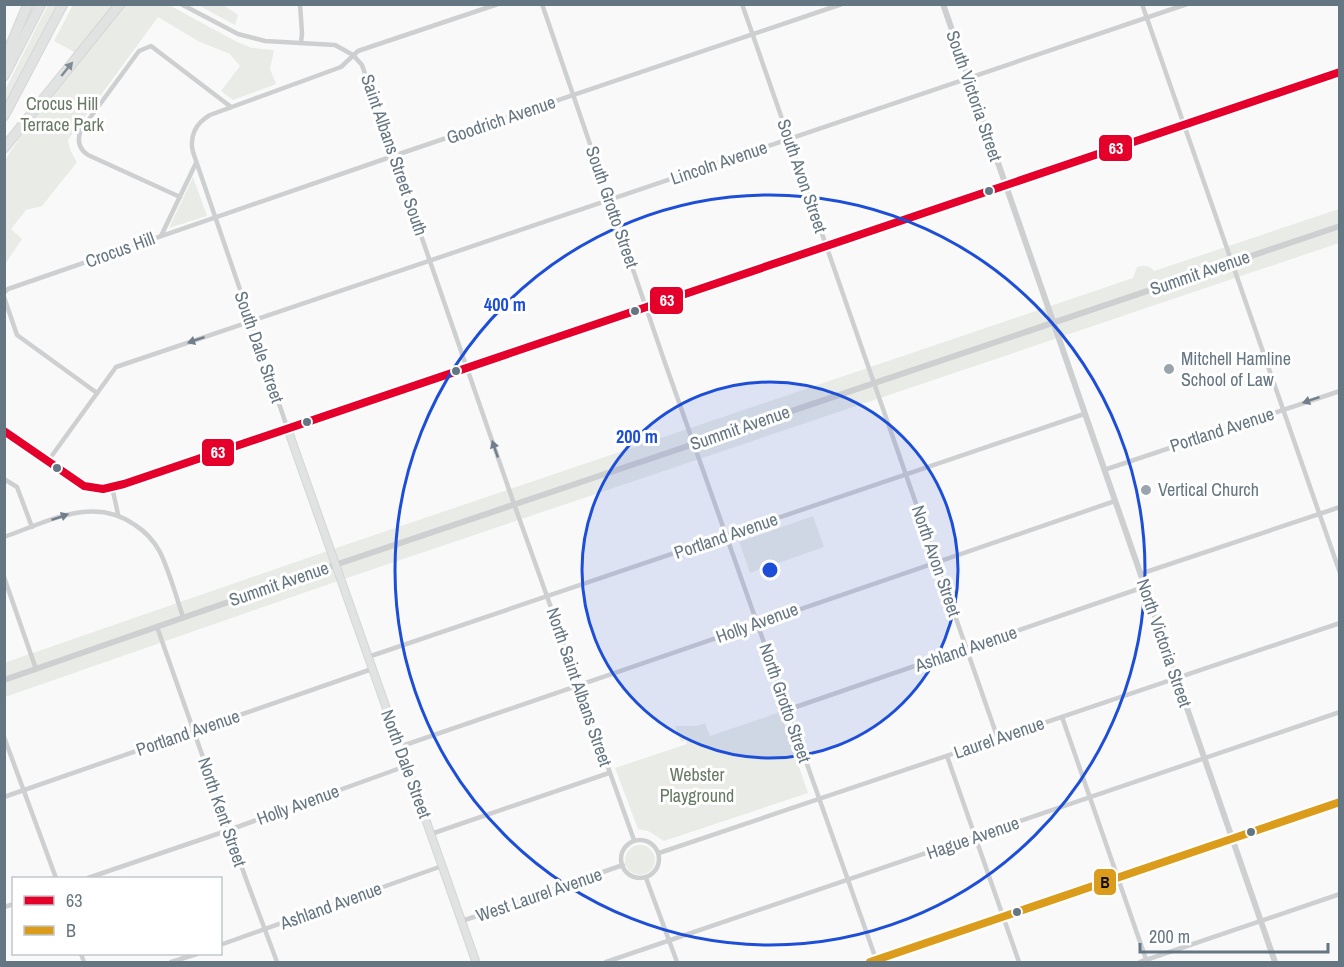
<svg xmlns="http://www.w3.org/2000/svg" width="1344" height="967" viewBox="0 0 1344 967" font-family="'Archivo Narrow',sans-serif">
<rect width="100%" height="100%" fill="#f9f9f9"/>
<!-- green -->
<g fill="#e8ebe6">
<polygon points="48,5 56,5 5,105 5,90"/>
<polygon points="73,5 115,5 76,53 54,41"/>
<polygon points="124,5 169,5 237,42 252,48 274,50 270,69 276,84 233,100 221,91 240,66 230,54 198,41 158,17 68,140 70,150 77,162 42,206 26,210 11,229 22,239 5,264 5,160 29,124"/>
<polygon points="198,5 223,5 238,15 235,25"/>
<polygon points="193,177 207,216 169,228"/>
<path d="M1339,209V243L332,583L5,697L4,663L342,546L1133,278L1137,267C1144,265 1150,265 1154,271Z"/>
<polygon points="813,516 824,547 750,573 739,542"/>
<polygon points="780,712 808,793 664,841 648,831 638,829 615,768 687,744 686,740 681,742 675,726 697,726 705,723 710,736"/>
<circle cx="640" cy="860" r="15"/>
</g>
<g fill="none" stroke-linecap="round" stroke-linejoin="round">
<!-- secondary casing -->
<g stroke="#d5d6d7" stroke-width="9">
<g id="secondary">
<polyline points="287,427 476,962"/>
<polyline points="4,431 84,486 103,489 124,484 428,380 1340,72"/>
</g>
</g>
<!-- motorway casing -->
<g stroke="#d5d6d6" stroke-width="11">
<g id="motorway">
<polyline points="4,61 28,4"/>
<polyline points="4,76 41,4"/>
<polyline points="4,116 63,4"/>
<polyline points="4,148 120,4"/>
</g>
</g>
<!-- minor -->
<g stroke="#cecfd0" stroke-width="4.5">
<polyline points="181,4 238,34 265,41 335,45 353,55 362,65 513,501 634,840"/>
<polyline points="300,4 302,33 301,43"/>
<polyline points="542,4 664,360 877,962"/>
<polyline points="742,4 998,739"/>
<polyline points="1142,4 1340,573"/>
<path d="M180,197L88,155C79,149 77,140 81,130L139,51L151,46L231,107"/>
<polyline points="161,236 196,163"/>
<polyline points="4,293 8,289 402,153 842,4"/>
<polyline points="4,297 17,335 97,393"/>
<path d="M287,427L193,152C189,136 196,123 210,115L341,67L358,51L498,4"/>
<polyline points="48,461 116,367 1187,4"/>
<polyline points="1104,470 1340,391"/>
<polyline points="4,479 17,487 32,527"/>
<polyline points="112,487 118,514"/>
<path d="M4,537C47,522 93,495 135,525C146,532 154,541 160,552C170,573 176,596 183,617"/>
<polyline points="1140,574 1340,507"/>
<polyline points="4,577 36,669"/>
<polyline points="157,627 246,879 277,962"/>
<polyline points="368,657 1084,414"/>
<polyline points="787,710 1144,587"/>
<polyline points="1062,717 1147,962"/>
<polyline points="4,737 56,878"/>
<polyline points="399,747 1115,501"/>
<polyline points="947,756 1019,962"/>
<polyline points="4,797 372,669"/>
<polyline points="431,834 609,773"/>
<circle cx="640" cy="859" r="19"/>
<polyline points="659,853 1340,623"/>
<polyline points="88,878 229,830 406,766"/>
<polyline points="646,878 677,962"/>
<polyline points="4,907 14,904"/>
<polyline points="462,921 623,865"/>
<polyline points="220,945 442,866"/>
<polyline points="81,954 84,962"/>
<polyline points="171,962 197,954"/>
<polyline points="606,962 1340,712"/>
<polyline points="1140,962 1340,894"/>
</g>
<!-- tertiary -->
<g stroke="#cecfd0" stroke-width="6">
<polyline points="943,4 1275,962"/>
<polyline points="4,680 335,565 1340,226"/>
<polyline points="870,962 1340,802"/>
</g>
<!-- secondary -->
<use href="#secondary" stroke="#e1e2e2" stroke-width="7"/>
<!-- motorway -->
<use href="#motorway" stroke="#e1e2e2" stroke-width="9"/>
<!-- bus-1 casing -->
<g stroke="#fff" stroke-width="12">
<polyline id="bus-1" points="4,431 84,486 103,489 124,484 1340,72"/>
</g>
<!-- bus-2 casing -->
<g stroke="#fff" stroke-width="12">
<polyline id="bus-2" points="870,962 1340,802"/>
</g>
<!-- bus-1 -->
<use href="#bus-1" stroke="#e4002b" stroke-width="8"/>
<!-- bus-2 -->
<use href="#bus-2" stroke="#da9c1a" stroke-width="8"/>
</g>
<!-- one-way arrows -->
<defs><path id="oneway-solid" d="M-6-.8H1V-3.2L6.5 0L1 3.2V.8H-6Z" transform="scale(1.5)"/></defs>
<use fill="#7e8c96" href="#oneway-solid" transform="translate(67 69) rotate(-51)"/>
<g fill="#707f8b">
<use href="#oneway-solid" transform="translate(196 340) rotate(161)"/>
<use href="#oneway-solid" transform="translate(1311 400) rotate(161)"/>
<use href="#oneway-solid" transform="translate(495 449) rotate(-109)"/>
<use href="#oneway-solid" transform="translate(60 517) rotate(-19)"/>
</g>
<!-- distance rings -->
<circle cx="770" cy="570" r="188" fill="#1d4ed8" fill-opacity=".12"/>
<g fill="none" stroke="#1d4ed8" stroke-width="3">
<circle cx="770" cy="570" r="188"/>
<circle cx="770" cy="570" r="375"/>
</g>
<!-- markers -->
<g fill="#657683" stroke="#fff" stroke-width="2">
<circle cx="989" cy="191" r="5"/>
<circle cx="635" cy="311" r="5"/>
<circle cx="456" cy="371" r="5"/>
<circle cx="307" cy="422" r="5"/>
<circle cx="57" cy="468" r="5"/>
<circle cx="1251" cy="832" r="5"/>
<circle cx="1017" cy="912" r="5"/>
</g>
<g fill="#99a4ac" stroke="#fff" stroke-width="2">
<circle cx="1169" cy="369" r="6"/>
<circle cx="1146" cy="490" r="6"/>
</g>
<g text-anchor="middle" stroke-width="6" stroke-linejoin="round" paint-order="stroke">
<!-- street labels -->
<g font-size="18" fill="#657683" stroke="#fff">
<text transform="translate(974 96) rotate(71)" y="6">South Victoria Street</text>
<text transform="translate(501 120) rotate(-19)" y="6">Goodrich Avenue</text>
<text transform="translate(394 155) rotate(71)" y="6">Saint Albans Street South</text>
<text transform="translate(719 163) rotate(-19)" y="6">Lincoln Avenue</text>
<text transform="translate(802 176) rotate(71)" y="6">South Avon Street</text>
<text transform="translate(612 207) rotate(71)" y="6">South Grotto Street</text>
<text transform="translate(120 250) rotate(-20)" y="6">Crocus Hill</text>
<text transform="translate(1200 273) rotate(-19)" y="6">Summit Avenue</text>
<text transform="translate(259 347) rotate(71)" y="6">South Dale Street</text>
<text transform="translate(740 428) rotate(-19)" y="6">Summit Avenue</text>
<text transform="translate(1222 430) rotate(-18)" y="6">Portland Avenue</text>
<text transform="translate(726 536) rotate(-19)" y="6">Portland Avenue</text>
<text transform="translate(936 561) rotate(71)" y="6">North Avon Street</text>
<text transform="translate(279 584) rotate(-19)" y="6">Summit Avenue</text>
<text transform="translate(757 623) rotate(-20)" y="6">Holly Avenue</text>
<text transform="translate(1164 643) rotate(71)" y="6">North Victoria Street</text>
<text transform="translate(966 649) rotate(-19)" y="6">Ashland Avenue</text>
<text transform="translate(579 687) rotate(71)" y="6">North Saint Albans Street</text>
<text transform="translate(785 703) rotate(71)" y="6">North Grotto Street</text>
<text transform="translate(188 733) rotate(-19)" y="6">Portland Avenue</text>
<text transform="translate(999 738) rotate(-19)" y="6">Laurel Avenue</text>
<text transform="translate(406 764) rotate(70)" y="6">North Dale Street</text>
<text transform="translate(298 805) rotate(-20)" y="6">Holly Avenue</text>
<text transform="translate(222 812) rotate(71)" y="6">North Kent Street</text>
<text transform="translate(973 838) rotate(-19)" y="6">Hague Avenue</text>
<text transform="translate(539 895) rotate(-19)" y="6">West Laurel Avenue</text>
<text transform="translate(331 906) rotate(-20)" y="6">Ashland Avenue</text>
</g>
<!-- park labels -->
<g font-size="18" fill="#687a64" stroke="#fff">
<text x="62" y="110">Crocus Hill<tspan x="62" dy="21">Terrace Park</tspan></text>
<text x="697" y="781">Webster<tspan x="697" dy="21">Playground</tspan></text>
</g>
<!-- poi labels -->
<g font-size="18" fill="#657683" stroke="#fff" text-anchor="start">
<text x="1181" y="365">Mitchell Hamline<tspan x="1181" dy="21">School of Law</tspan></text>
<text x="1158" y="496">Vertical Church</text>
</g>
</g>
<circle cx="770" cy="570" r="9" fill="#1d4ed8" stroke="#fff" stroke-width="3"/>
<g font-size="18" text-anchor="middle" font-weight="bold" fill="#1d4ed8" stroke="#fff" stroke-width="6" stroke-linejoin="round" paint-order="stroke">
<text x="505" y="311">400 m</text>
<text x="637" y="443">200 m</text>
</g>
<g stroke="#fff" stroke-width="2">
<rect x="1098" y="134" width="35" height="28" rx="6" fill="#e4002b"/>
<rect x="649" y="286" width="35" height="29" rx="6" fill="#e4002b"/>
<rect x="201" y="438" width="34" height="29" rx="6" fill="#e4002b"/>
<rect x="1093" y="868" width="24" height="28" rx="6" fill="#da9c1a"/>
</g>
<g font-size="16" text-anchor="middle" font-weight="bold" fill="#fff">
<text x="1116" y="154">63</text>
<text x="667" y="306">63</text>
<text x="218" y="458">63</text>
</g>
<g font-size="16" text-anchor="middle" font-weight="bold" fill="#111">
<text x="1105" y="888">B</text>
</g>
<!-- border -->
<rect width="1344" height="967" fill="none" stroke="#657683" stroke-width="12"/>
<!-- legend -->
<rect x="12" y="877" width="210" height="78" fill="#ffffff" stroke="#c1c8cd" stroke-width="1.5"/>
<rect x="24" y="896" width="30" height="9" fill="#e4002b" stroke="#c1c8cd" stroke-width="1.5"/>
<text x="66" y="907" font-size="18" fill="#657683">63</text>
<rect x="24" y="926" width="30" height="9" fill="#da9c1a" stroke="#c1c8cd" stroke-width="1.5"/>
<text x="66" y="937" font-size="18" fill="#657683">B</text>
<!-- scale -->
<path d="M1140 943v9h188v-9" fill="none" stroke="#657683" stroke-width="3"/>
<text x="1149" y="943" font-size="18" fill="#657683" stroke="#ffffff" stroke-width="4.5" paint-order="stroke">200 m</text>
</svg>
